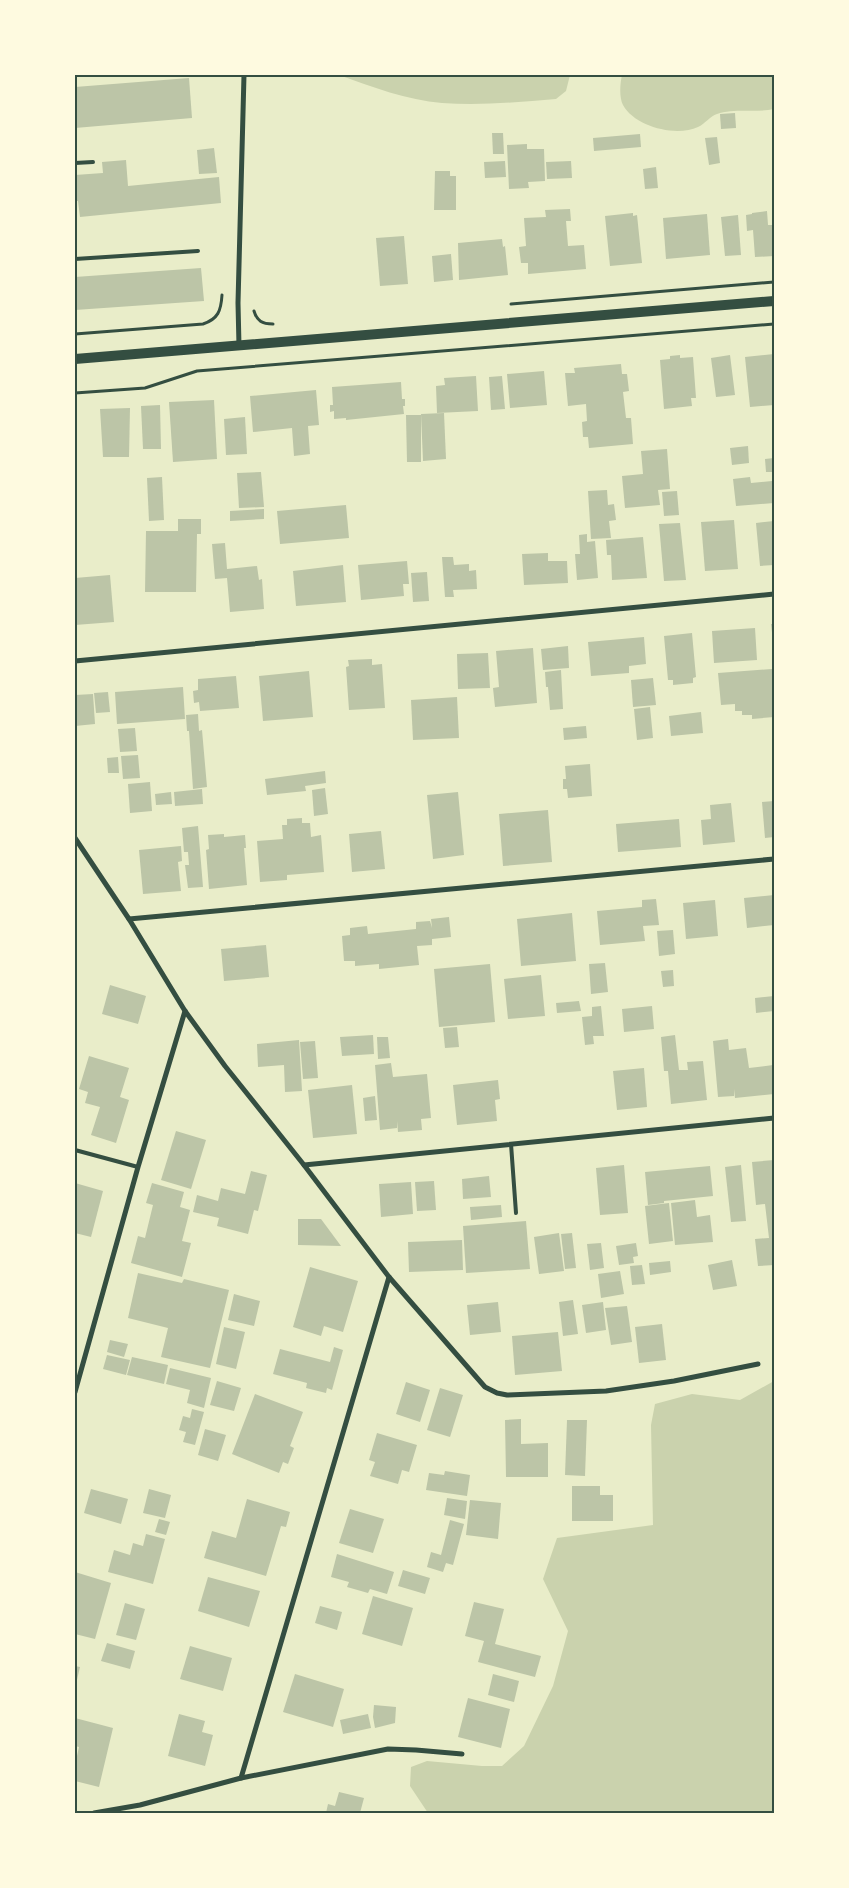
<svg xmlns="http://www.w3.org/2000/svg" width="849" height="1888" viewBox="0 0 849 1888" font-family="Overpass,sans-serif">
<rect width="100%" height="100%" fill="#e9edc9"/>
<!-- green -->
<g fill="#cad2ad">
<path d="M339,75H570L566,91L556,99C519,102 480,106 442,103C407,100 372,87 339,75Z"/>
<path d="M622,75H774V109C756,113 733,108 717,114C710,116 705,124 698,127C676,137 635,127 623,105C619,97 620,84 622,75Z"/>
<polygon points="774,1381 774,1813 428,1813 410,1786 411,1767 427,1761 482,1766 502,1766 524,1746 553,1686 568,1631 543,1579 557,1538 653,1525 651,1425 655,1404 692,1394 740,1400"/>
</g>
<!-- building -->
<g fill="#bcc5a7">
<polygon points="189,78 192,118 75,128 75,87"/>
<polygon points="735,113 736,128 721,129 720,114"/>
<polygon points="492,133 503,133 504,154 493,154"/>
<polygon points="640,134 641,147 594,151 593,138"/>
<polygon points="717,137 720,163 709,165 705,138"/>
<polygon points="527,144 527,149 544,149 545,181 528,182 529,188 509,189 507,145"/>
<polygon points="214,148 217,173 199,174 197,150"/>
<polygon points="126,160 128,186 219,177 221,203 80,217 78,201 75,201 75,175 103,173 102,162"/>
<polygon points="505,161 506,177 485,178 484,162"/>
<polygon points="571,161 572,178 547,179 546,162"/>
<polygon points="656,167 658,188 645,189 643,169"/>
<polygon points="435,171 450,171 450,176 456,176 456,210 434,210"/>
<polygon points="570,209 571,221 566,221 568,246 584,245 586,269 528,274 528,263 521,263 519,247 526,246 524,218 546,217 545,210"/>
<polygon points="767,211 768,225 774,225 774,256 755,257 753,230 747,231 746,215 752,214 752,213"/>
<polygon points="633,213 633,216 637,215 642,263 610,266 605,216"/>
<polygon points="707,214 710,255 666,259 663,218"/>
<polygon points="738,215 741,255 725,256 721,217"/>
<polygon points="404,236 408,284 380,286 376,238"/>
<polygon points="502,239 503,247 505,246 508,275 459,280 458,243"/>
<polygon points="451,254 453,280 434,282 432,256"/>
<polygon points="201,268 204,301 75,310 75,277"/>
<polygon points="774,354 774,405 750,407 745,357"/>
<polygon points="680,355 680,358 693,357 696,398 691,398 692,406 664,409 660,360 670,359 670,356"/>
<polygon points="730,355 735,395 716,397 711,358"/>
<polygon points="621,364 622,374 627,374 629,391 623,392 626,418 631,418 633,444 589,448 588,437 583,437 582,422 587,421 586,404 568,406 565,373 575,373 574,368"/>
<polygon points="544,371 547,405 510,408 507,374"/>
<polygon points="476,376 478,411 437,413 436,386 445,385 444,378"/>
<polygon points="502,376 505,409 491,410 489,377"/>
<polygon points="401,382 402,399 405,399 405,406 403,406 404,414 346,420 346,418 334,419 334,411 330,412 330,405 333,405 332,387"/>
<polygon points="316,390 319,425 308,426 310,454 294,456 292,428 253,432 250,396"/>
<polygon points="214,400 217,459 173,462 169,402"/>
<polygon points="160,405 161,449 143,449 141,406"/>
<polygon points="130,408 129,457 103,457 100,409"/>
<polygon points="444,413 446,459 423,461 421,414"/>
<polygon points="406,415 421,415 421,462 407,462"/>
<polygon points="245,417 247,454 226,455 224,419"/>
<polygon points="748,446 749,463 732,465 730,448"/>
<polygon points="667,449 670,489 658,490 660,505 625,508 622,476 643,474 641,451"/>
<polygon points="774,458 774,472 766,472 765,459"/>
<polygon points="261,472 264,507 239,508 237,473"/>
<polygon points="162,477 164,520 149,521 147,478"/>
<polygon points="750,477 751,483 772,481 774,503 736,506 733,479"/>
<polygon points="607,490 608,505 614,504 616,520 609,521 611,538 591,539 588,491"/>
<polygon points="677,491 679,515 664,516 662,492"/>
<polygon points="346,505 349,538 280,544 277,511"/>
<polygon points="264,509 264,519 230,521 230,511"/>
<polygon points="178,519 201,519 201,534 197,534 196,592 145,592 146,531 178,531"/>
<polygon points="734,520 738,569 705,571 701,522"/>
<polygon points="774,521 774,565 760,566 756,523"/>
<polygon points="680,523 686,580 664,581 659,524"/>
<polygon points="587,534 587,542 595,541 598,578 577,580 575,554 580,554 579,535"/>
<polygon points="643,537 647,578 612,580 611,555 607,555 606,540"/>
<polygon points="225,543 227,569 257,566 259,580 262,579 264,609 230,612 227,578 215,579 212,544"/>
<polygon points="548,553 548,561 567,561 568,583 524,585 522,554"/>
<polygon points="442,557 453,557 454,565 469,564 469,571 476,570 477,589 453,590 454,597 445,597"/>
<polygon points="407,561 409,584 403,584 404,596 361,600 358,565"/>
<polygon points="343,565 346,602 296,606 293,571"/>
<polygon points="427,572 429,601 413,602 411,573"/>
<polygon points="110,575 114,622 75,625 75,578"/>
<polygon points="771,624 774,624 774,641 773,641"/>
<polygon points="755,628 757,660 714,663 712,631"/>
<polygon points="692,633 696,677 693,678 693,683 673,685 673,680 668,680 664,636"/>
<polygon points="644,637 646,664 629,666 629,673 591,676 588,642"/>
<polygon points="568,646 569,668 543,670 541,649"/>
<polygon points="533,648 537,703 495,707 493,688 499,687 496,651"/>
<polygon points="488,653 490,688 458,689 457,654"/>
<polygon points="372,659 372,665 382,664 385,708 349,710 346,667 349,666 348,660"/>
<polygon points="772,669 774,717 752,719 752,715 742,715 742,711 735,711 735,704 721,705 718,673"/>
<polygon points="561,670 563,709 550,710 548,687 546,687 545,672"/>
<polygon points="309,671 313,717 263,721 259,676"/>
<polygon points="236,676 239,708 200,711 199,702 194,703 193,691 198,690 198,679"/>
<polygon points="653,678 656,705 633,707 631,680"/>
<polygon points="183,687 185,719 117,724 115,692"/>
<polygon points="108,692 110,712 96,713 94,693"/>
<polygon points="93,694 95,724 75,726 75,695"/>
<polygon points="457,697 459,738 413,740 411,700"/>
<polygon points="650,707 653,738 637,740 634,709"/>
<polygon points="701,712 703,733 671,736 669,716"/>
<polygon points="198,714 199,731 202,730 207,787 193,789 189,731 187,731 186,715"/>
<polygon points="586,726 587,738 564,740 563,728"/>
<polygon points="135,728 137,751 120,752 118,729"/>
<polygon points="138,755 140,778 123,779 121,756"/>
<polygon points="118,757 119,773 108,773 107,758"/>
<polygon points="590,764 592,796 568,798 567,789 563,789 563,779 566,779 565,766"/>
<polygon points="325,771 326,783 305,786 306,791 267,795 265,779"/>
<polygon points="150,782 152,811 130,813 128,784"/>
<polygon points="325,788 328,814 314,816 312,790"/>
<polygon points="202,789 203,804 175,806 174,792"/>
<polygon points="171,792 172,804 156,805 155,794"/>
<polygon points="458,792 464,855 433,859 427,795"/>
<polygon points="774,801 774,837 765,838 762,802"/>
<polygon points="731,803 735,842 703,845 701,820 711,819 710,805"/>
<polygon points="548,810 552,862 503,866 499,814"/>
<polygon points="302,818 302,823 310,823 311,837 321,835 324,872 287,875 287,880 260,882 257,841 283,839 282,825 287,825 287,819"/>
<polygon points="679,819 681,847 618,852 616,824"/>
<polygon points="198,826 203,887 188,888 185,865 189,865 188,852 184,852 182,828"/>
<polygon points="381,831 385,869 352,872 349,834"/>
<polygon points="224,834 224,837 245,835 246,848 244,848 247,885 209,889 206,850 209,849 208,835"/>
<polygon points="181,846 182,861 178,862 181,891 143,894 139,850"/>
<polygon points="774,895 774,925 747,928 744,898"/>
<polygon points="656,899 659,925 643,926 645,941 600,945 597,911 642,907 642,900"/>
<polygon points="715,900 718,936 686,939 683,903"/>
<polygon points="572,913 576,961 521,966 517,919"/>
<polygon points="449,917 451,937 432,939 432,945 417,946 419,965 379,969 379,964 355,966 355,961 344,961 342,936 350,935 350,928 367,926 368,934 416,929 416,922 430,921 432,928 431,919"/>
<polygon points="673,930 675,954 659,956 657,931"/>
<polygon points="266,945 269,977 224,981 221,949"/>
<polygon points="605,963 608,992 591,994 589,964"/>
<polygon points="490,964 495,1022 439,1027 434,969"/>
<polygon points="673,970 674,986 663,987 661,971"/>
<polygon points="541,975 545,1016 508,1019 504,979"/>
<polygon points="110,985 146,996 138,1024 102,1014"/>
<polygon points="774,996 774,1011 756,1013 755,998"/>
<polygon points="579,1001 581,1011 557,1013 556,1003"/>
<polygon points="601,1006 604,1036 593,1036 594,1044 585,1045 582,1017 592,1016 592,1007"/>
<polygon points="652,1006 654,1029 624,1032 622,1009"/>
<polygon points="457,1027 459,1047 445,1048 443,1028"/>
<polygon points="373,1035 374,1054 342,1056 340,1037"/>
<polygon points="675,1035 679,1070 688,1070 687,1062 703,1061 707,1100 671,1104 668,1071 664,1071 661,1037"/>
<polygon points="377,1037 388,1037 390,1058 378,1059"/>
<polygon points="728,1039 729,1050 746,1048 749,1068 773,1065 774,1094 735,1098 734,1089 734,1096 718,1097 713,1041"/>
<polygon points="299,1040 302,1091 285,1092 284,1065 258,1067 257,1044"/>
<polygon points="315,1041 318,1078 303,1079 300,1042"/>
<polygon points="89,1056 129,1068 120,1097 129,1100 116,1143 91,1135 100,1107 85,1103 88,1092 79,1089"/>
<polygon points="391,1063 393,1077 427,1074 431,1118 421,1119 422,1130 398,1132 397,1121 397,1128 380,1130 375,1065"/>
<polygon points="644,1068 647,1107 617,1110 613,1071"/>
<polygon points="498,1080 500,1099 495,1100 497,1121 457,1125 453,1085"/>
<polygon points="352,1085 357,1134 313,1138 308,1090"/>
<polygon points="375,1096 377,1120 365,1121 363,1098"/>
<polygon points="176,1131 206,1140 191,1189 161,1180"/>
<polygon points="774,1160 774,1265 758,1266 755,1239 769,1238 765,1204 756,1205 752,1162"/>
<polygon points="624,1165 628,1213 600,1215 596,1168"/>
<polygon points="741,1165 746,1221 731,1222 725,1167"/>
<polygon points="710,1166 713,1196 664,1201 664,1203 648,1205 645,1172"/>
<polygon points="251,1171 267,1175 258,1211 254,1210 248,1234 217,1226 219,1218 193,1212 197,1195 218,1201 221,1188 245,1194"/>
<polygon points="489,1176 491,1197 463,1199 462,1179"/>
<polygon points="434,1181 436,1210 417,1211 415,1182"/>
<polygon points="411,1182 413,1214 381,1217 379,1184"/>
<polygon points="75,1183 103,1191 91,1237 75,1233"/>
<polygon points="152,1183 184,1192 180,1207 190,1210 182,1241 191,1243 182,1277 131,1263 138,1236 145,1238 153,1205 146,1203"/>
<polygon points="695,1200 697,1217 710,1215 713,1242 675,1245 671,1203"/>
<polygon points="669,1203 673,1241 649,1244 645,1206"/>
<polygon points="501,1205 502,1217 471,1220 470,1207"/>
<polygon points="298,1219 321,1219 341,1246 298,1245"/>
<polygon points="526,1221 530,1269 466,1273 463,1226"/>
<polygon points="559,1233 564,1271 539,1274 534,1237"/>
<polygon points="572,1233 576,1268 565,1269 561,1234"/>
<polygon points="462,1240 463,1270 409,1272 408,1242"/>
<polygon points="601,1243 604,1268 590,1270 587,1244"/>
<polygon points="636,1243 638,1256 633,1257 634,1263 619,1265 616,1246"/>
<polygon points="732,1260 737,1286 713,1290 708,1265"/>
<polygon points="670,1261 671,1272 650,1275 649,1263"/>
<polygon points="642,1265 645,1284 632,1285 630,1266"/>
<polygon points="310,1267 358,1281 343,1332 324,1326 321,1336 293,1327"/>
<polygon points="620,1271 624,1294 601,1298 598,1274"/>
<polygon points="138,1273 182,1283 184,1279 229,1290 210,1368 161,1357 168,1328 128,1318"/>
<polygon points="234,1294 260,1301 254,1326 228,1320"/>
<polygon points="573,1300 578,1334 563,1336 559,1302"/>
<polygon points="498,1302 501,1332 470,1335 467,1305"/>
<polygon points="603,1302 606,1330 586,1333 582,1305"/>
<polygon points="627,1306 632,1342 611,1345 605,1308"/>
<polygon points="662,1324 666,1360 639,1363 635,1327"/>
<polygon points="224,1327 245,1332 236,1369 216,1364"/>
<polygon points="558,1332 562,1371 515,1375 512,1336"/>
<polygon points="110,1340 128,1344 124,1357 107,1352"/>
<polygon points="334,1347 343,1350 332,1390 327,1388 326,1393 306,1388 307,1383 273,1374 280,1349 330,1362"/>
<polygon points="107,1355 130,1360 126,1375 103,1369"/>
<polygon points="132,1357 168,1365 164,1384 127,1375"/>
<polygon points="170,1368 211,1378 204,1408 187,1403 190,1390 166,1384"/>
<polygon points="217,1381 241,1388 234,1411 210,1405"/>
<polygon points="406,1382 430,1390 420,1422 396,1414"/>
<polygon points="440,1388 463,1395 450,1437 427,1430"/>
<polygon points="255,1394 303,1412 290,1446 294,1448 288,1464 283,1462 279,1473 232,1454"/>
<polygon points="192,1409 204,1412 195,1445 183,1442 186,1432 179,1430 183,1416 190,1418"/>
<polygon points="521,1419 521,1444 548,1443 548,1477 506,1477 505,1420"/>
<polygon points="567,1420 587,1420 585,1476 565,1475"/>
<polygon points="205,1429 226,1435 218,1461 198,1455"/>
<polygon points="377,1433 417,1445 409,1472 402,1470 398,1484 370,1476 375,1462 369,1460"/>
<polygon points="445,1471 470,1475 467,1496 426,1490 429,1473 444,1475"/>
<polygon points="572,1486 600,1486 600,1495 613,1495 613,1521 572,1521"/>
<polygon points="91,1489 128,1499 121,1524 84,1513"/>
<polygon points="149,1489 171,1495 165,1518 143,1513"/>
<polygon points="447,1498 467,1501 465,1519 444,1515"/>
<polygon points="247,1499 290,1512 286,1527 281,1526 266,1576 204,1558 212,1531 236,1538"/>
<polygon points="470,1500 501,1503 498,1539 466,1535"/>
<polygon points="350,1509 384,1519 373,1553 339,1543"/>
<polygon points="159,1519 170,1522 166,1535 155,1532"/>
<polygon points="450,1520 464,1524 453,1565 446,1563 443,1572 427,1567 431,1552 441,1555"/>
<polygon points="146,1534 165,1539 153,1584 108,1572 114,1550 130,1555 133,1543 143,1546"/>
<polygon points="337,1554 394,1572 387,1594 370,1589 368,1593 347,1587 349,1582 331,1577"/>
<polygon points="403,1570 430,1578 425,1594 398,1586"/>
<polygon points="75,1572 111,1583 95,1639 75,1634"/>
<polygon points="208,1577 260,1591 249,1627 198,1611"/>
<polygon points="373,1596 413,1608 402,1646 362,1634"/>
<polygon points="474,1602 504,1609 495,1644 541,1656 535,1677 478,1662 484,1641 465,1636"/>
<polygon points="125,1603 145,1609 136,1640 116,1635"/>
<polygon points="320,1606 342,1612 337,1630 315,1623"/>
<polygon points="107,1643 135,1651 130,1669 101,1661"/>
<polygon points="190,1646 232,1658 223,1691 180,1679"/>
<polygon points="75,1666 80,1667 76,1684 75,1684"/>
<polygon points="295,1674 344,1689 333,1727 283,1712"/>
<polygon points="493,1674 519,1681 514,1702 488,1695"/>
<polygon points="468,1698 510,1709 501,1748 458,1737"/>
<polygon points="374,1705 396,1707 395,1723 375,1728 373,1717"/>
<polygon points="179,1714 205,1721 202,1732 213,1735 205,1766 168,1756"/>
<polygon points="368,1714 371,1728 343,1734 340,1720"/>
<polygon points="75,1718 113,1728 99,1787 75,1781 75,1765 79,1747 75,1746"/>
<polygon points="339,1792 364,1798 360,1813 326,1813 328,1804 335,1806"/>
</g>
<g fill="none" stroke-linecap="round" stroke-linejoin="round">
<!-- path -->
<g stroke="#344e41" stroke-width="3">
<polyline points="511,304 774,282"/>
<path d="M254,311C257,321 262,324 273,324"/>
<path d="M75,334L203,324C218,319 221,311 222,295"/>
<polyline points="75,393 145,388 197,371 774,324"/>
</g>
<!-- service -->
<g stroke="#344e41" stroke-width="4">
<polyline points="75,163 93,162"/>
<polyline points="75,259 198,251"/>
<polyline points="511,1144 516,1213"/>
<polyline points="75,1150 138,1167"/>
</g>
<!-- minor -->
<g stroke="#344e41" stroke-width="5">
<polyline points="239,346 238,303 244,75"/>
<polyline points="75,661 774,594"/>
<polyline points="75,838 129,919 185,1011 225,1066 304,1165 389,1277 485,1387 497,1393 507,1395 606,1391 674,1381 758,1364"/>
<polyline points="129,919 774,859"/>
<polyline points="304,1165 774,1118"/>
<polyline points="75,1392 138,1167 185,1011"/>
<polyline points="241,1778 389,1277"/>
<polyline points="94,1813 140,1805 241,1778 388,1749 416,1750 462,1754"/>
</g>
<!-- secondary -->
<polyline stroke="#344e41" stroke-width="10" points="75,359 774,301"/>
</g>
<!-- border -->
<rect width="849" height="1888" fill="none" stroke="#fefae0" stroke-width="152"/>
<rect x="76" y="76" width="697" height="1736" fill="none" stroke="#344e41" stroke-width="2"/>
</svg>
